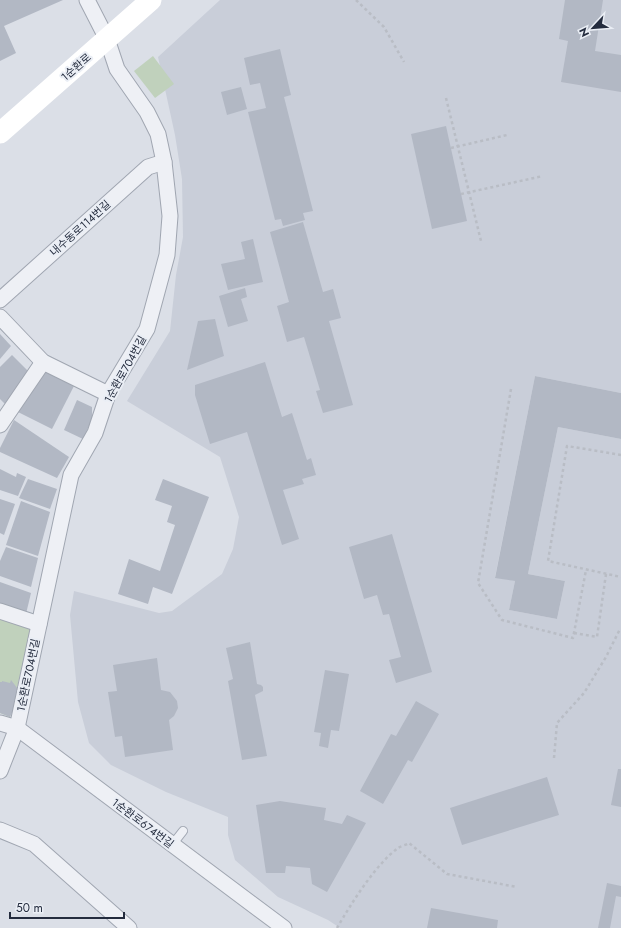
<svg xmlns="http://www.w3.org/2000/svg" width="621" height="928" viewBox="0 0 621 928" font-family="Jost,'Noto Sans KR',sans-serif">
<rect width="100%" height="100%" fill="#dbdfe7"/>
<!-- built -->
<polygon fill="#c9ced9" points="220,0 621,0 621,393 535,376 495,577 515,581 509,610 557,619 565,581 528,574 558,427 621,439 621,928 340,928 328,920 278,897 235,860 228,835 228,817 166,792 111,765 89,743 78,702 70,615 74,591 159,613 172,611 222,574 233,549 239,517 220,457 127,401 170,331 176,275 183,237 182,179 175,135 158,57"/>
<!-- green -->
<g fill="#c0d1bc">
<polygon points="153,56 174,84 155,98 134,71"/>
<polygon points="0,619 31,629 10,717 0,713"/>
</g>
<!-- building -->
<g fill="#b2b8c4">
<polygon points="0,0 63,0 4,26 16,53 0,61"/>
<polygon points="565,0 603,0 595,51 621,55 621,92 561,82 568,41 559,39"/>
<polygon points="280,49 291,95 284,97 313,211 303,213 305,220 283,226 281,219 275,220 248,112 266,108 260,83 250,85 244,58"/>
<polygon points="241,87 247,109 227,115 221,92"/>
<polygon points="446,126 467,221 432,229 411,134"/>
<polygon points="303,222 323,292 333,289 341,318 329,321 353,405 323,413 316,391 320,390 304,337 287,342 277,306 289,302 270,232"/>
<polygon points="253,239 263,282 228,290 221,264 245,259 241,242"/>
<polygon points="245,288 247,297 241,299 248,321 228,327 219,296"/>
<polygon points="215,319 224,356 187,370 198,321"/>
<polygon points="0,334 11,346 0,359"/>
<polygon points="12,355 30,373 5,404 0,399 0,367"/>
<polygon points="265,362 282,417 292,413 307,460 311,458 316,475 302,479 304,484 283,490 299,539 282,545 247,432 210,444 195,395 195,385"/>
<polygon points="44,371 74,386 52,429 18,412"/>
<polygon points="535,376 621,393 621,439 558,427 528,574 565,581 557,619 509,610 515,581 495,578"/>
<polygon points="77,400 92,407 92,419 83,439 64,430"/>
<polygon points="14,420 69,457 57,478 0,452 0,448"/>
<polygon points="0,469 16,477 17,473 26,477 18,496 0,490"/>
<polygon points="28,479 57,489 50,509 19,498"/>
<polygon points="163,479 209,497 172,594 153,587 148,604 118,594 129,559 160,571 175,525 167,522 172,506 155,500"/>
<polygon points="0,499 15,504 4,535 0,533"/>
<polygon points="21,501 50,512 38,556 6,545"/>
<polygon points="392,534 432,672 396,683 389,660 401,657 389,614 383,615 377,595 364,599 349,547"/>
<polygon points="6,547 38,558 31,587 0,576 0,561"/>
<polygon points="0,582 31,593 25,618 0,609"/>
<polygon points="250,642 257,684 261,685 263,687 263,691 255,695 267,756 242,760 228,681 233,679 226,648"/>
<polygon points="157,658 161,690 170,692 177,701 178,708 174,716 169,720 173,750 125,757 122,736 115,737 108,692 117,691 113,665"/>
<polygon points="325,670 349,674 339,731 331,730 328,748 319,746 321,733 314,732"/>
<polygon points="11,680 21,693 10,717 0,713 0,682 2,682 2,681 10,683"/>
<polygon points="416,701 439,714 412,762 408,760 383,804 360,791 391,734 396,736"/>
<polygon points="618,769 621,769 621,807 611,805"/>
<polygon points="547,777 559,815 462,845 450,808"/>
<polygon points="280,801 326,808 324,820 342,824 347,815 366,823 327,892 312,884 310,868 286,866 285,873 266,873 256,805"/>
<polygon points="607,883 621,886 621,897 616,896 610,928 598,928"/>
<polygon points="431,908 498,920 497,928 427,928"/>
</g>
<g fill="none" stroke-linecap="round" stroke-linejoin="round">
<!-- lane casing -->
<g stroke="#a0a6b1" stroke-width="10">
<polyline id="lane" points="172,845 183,831"/>
</g>
<!-- street casing -->
<g stroke="#a0a6b1" stroke-width="17">
<g id="street">
<polyline points="0,300 148,167 164,162"/>
<polyline points="0,317 43,362 108,394"/>
<polyline points="0,425 43,362"/>
<polyline points="0,611 39,624"/>
<polyline points="0,723 17,728 284,928"/>
<polyline points="0,771 17,728 71,475 95,433 108,394 147,329 167,255 170,216 164,162 158,134 147,112 117,69 107,39 87,0"/>
<polyline points="0,830 34,844 129,928"/>
</g>
</g>
<!-- path -->
<g stroke="#b9bdc5" stroke-width="2.5" stroke-dasharray="3 3" stroke-linecap="butt">
<polyline points="356,0 384,27 404,62"/>
<polyline points="446,98 481,241"/>
<polyline points="451,148 507,135"/>
<polyline points="461,194 543,176"/>
<polyline points="511,389 478,583 502,620 573,638 586,570"/>
<polyline points="621,455 567,446 548,561 621,577"/>
<polyline points="574,633 597,637 606,574"/>
<polyline points="554,758 557,723 584,693 606,657 620,629"/>
<path d="M337,928C351,904 375,865 398,848C401,846 406,845 409,843L447,874L517,887"/>
</g>
<!-- lane -->
<use href="#lane" stroke="#eef0f5" stroke-width="8"/>
<!-- street -->
<use href="#street" stroke="#eef0f5" stroke-width="15"/>
<!-- secondary -->
<polyline stroke="#fff" stroke-width="21" points="0,133 151,0"/>
</g>
<g text-anchor="middle" stroke-width="4" stroke-linejoin="round" paint-order="stroke">
<!-- street labels -->
<g font-size="11" fill="#242c3e" stroke="#eaeef5">
<text transform="translate(76 67) rotate(-41)" y="4">1순환로</text>
<text transform="translate(80 228) rotate(-42)" y="4">내수동로114번길</text>
<text transform="translate(125 369) rotate(-61)" y="4">1순환로704번길</text>
<text transform="translate(28 675) rotate(-78)" y="4">1순환로704번길</text>
<text transform="translate(143 823) rotate(37)" y="4">1순환로674번길</text>
</g>
</g>
<!-- north arrow -->
<g transform="translate(593 28) rotate(244)" stroke="#eaeef5" stroke-width="3" paint-order="stroke">
<path d="M0-3L7 15L0 10L-7 15Z" fill="#242c3e"/>
<text y="-6" font-size="11" font-weight="bold" text-anchor="middle" fill="#242c3e">N</text>
</g>
<!-- scale -->
<path d="M10 912v6h114v-6" fill="none" stroke="#242c3e" stroke-width="2"/>
<text x="16" y="912" font-size="12" fill="#242c3e" stroke="#eaeef5" stroke-width="3" paint-order="stroke">50 m</text>
</svg>
